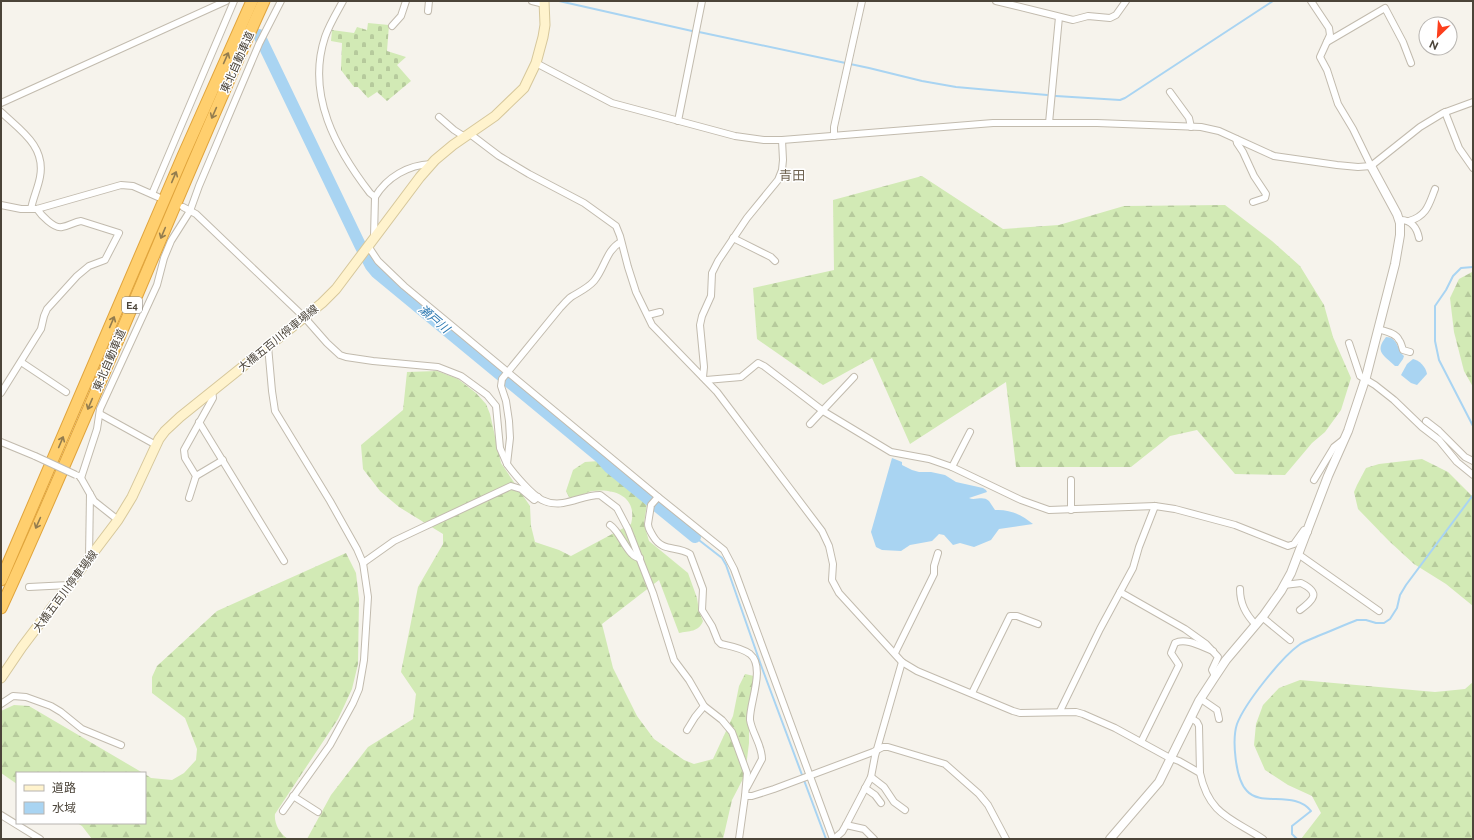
<svg xmlns="http://www.w3.org/2000/svg" width="1474" height="840" viewBox="0 0 1474 840" font-family="Raleway,'Noto Sans JP',sans-serif">
<defs>
<pattern id="forest-firs" width="22" height="20" patternUnits="userSpaceOnUse"><rect width="22" height="20" fill="#d2eab5"/><path d="M5 1l3.5 6h-7zM16 11l3.5 6h-7z" fill="#b6ca9c"/></pattern>
<pattern id="cemetery-stones" width="16" height="16" patternUnits="userSpaceOnUse"><rect width="16" height="16" fill="#d2eab5"/><path d="M2 7V4a2 2 0 0 1 4 0v3zM10 15v-3a2 2 0 0 1 4 0v3z" fill="#b6ca9c"/></pattern>
</defs>
<rect width="100%" height="100%" fill="#f6f3ec"/>
<!-- forest -->
<g fill="url(#forest-firs)">
<polygon points="922,176 1003,229 1059,225 1124,206 1225,205 1272,241 1300,266 1324,305 1333,337 1351,378 1341,410 1325,432 1312,443 1285,475 1235,474 1197,430 1170,436 1131,467 1016,467 1006,382 910,444 872,358 823,385 757,339 753,288 834,270 833,200"/>
<polygon points="1472,272 1473,272 1473,387 1464,371 1454,332 1450,298 1459,279"/>
<path d="M437,371L458,379L476,393L486,404L490,414L501,463L530,506L531,526L535,542L559,550L571,556L631,524C638,497 615,488 593,491C586,492 579,497 572,498L569,497L566,491L573,470L585,462L599,461L647,503L644,524L649,541L688,573L697,598L699,611L703,621C699,632 689,631 679,633L659,580L602,624L613,668L637,716L654,739L684,760L694,764L713,759L733,716L739,686L745,674L754,676L749,713V743L745,775L732,800L723,839H307L331,795L368,747L413,719L416,694L401,672L418,587L443,544V534L399,507L380,491L363,469L361,445L403,410L407,372Z"/>
<polygon points="1422,459 1448,472 1473,497 1473,606 1446,584 1414,564 1389,541 1358,509 1354,492 1357,485 1366,468 1379,464"/>
<path d="M346,553L356,573L359,599L358,664L352,689L338,719L275,814C274,823 279,833 288,839H92L82,826L77,823H145V774L151,778L172,780L184,773L196,760L197,749L185,718L152,693V677L157,666L217,611Z"/>
<polygon points="1300,680 1435,692 1465,689 1473,682 1473,839 1301,839 1321,813 1312,796 1288,785 1265,770 1254,745 1256,724 1263,705 1279,688"/>
<polygon points="14,705 29,706 143,773 17,773 17,784 1,773 1,711"/>
</g>
<!-- cemetery -->
<polygon fill="url(#cemetery-stones)" points="368,23 389,25 387,51 406,57 397,65 411,81 387,101 377,92 368,98 358,87 354,87 341,70 342,43 331,41 332,30 354,33 357,27 367,30"/>
<!-- water -->
<g fill="#a9d4f2">
<path d="M1386,337C1398,337 1397,350 1404,356L1403,359L1398,366H1395C1384,355 1374,352 1386,337Z"/>
<path d="M1413,359C1419,360 1426,367 1427,374L1417,385L1411,383L1401,375L1407,364Z"/>
<path d="M892,458L902,462V465L912,470L919,472H931L945,475L956,482L983,488L986,490L987,492L969,498C975,501 983,495 989,501C991,504 993,507 995,510C1010,509 1022,515 1033,524L999,529L991,540L974,547L960,543L953,545L944,535L939,534L932,541L910,545L901,551L882,550L876,547L871,532Z"/>
</g>
<g fill="none" stroke-linecap="round" stroke-linejoin="round">
<!-- stream -->
<g stroke="#a9d4f2" stroke-width="2">
<polyline points="559,1 692,31"/>
<polyline points="699,32 869,68 922,81 956,87 1047,95"/>
<polyline points="1056,96 1120,100 1125,98 1273,1"/>
<polyline points="1473,267 1461,268 1453,276 1446,290 1435,306 1435,341 1439,360 1473,426"/>
<polyline points="695,537 722,558 726,565 762,668 826,839"/>
<path d="M1297,839L1292,834V826L1311,811C1295,790 1261,807 1247,791C1235,779 1232,739 1237,724C1245,703 1281,658 1299,645C1304,641 1312,639 1318,636C1331,631 1344,625 1357,620H1366L1376,623H1384L1390,619L1397,608L1400,595L1406,585L1473,495"/>
</g>
<!-- river -->
<polyline stroke="#a9d4f2" stroke-width="12" points="259,35 360,245 371,266 376,272 600,457 609,467 695,537"/>
<!-- minor casing -->
<g stroke="#c2bbae" stroke-width="8">
<g id="minor">
<path d="M343,1C337,12 329,25 325,37C306,95 336,149 370,193L375,197L374,237"/>
<polyline points="532,1 544,4"/>
<polyline points="996,1 1073,20 1088,16 1110,18 1116,15 1126,1"/>
<polyline points="1311,1 1329,28 1330,35 1320,57 1327,70 1338,104 1353,129 1371,166"/>
<polyline points="428,11 429,1"/>
<polyline points="392,26 401,16 406,1"/>
<polyline points="1327,42 1385,8 1403,42 1411,63"/>
<polyline points="536,63 612,103 735,136 764,140 782,140 993,123 1097,123 1201,127 1219,131 1274,156 1337,165 1358,167 1371,166 1420,127 1443,113 1473,102"/>
<polyline points="1170,92 1189,118 1191,127"/>
<polyline points="1,103 226,1"/>
<path d="M1,112C20,130 46,146 40,177C38,188 33,198 31,209"/>
<polyline points="1445,112 1459,148 1473,168"/>
<polyline points="439,117 454,130 465,137"/>
<polyline points="678,121 702,1"/>
<polyline points="1049,123 1059,17"/>
<path d="M470,134L499,156L529,174L584,203L616,226L620,236L628,267L636,292L652,325L717,392L822,531L829,546L833,564L832,580L839,593L902,662L917,671L1013,711L1020,713L1076,712L1083,714L1115,728L1168,757L1179,761L1200,773C1209,815 1231,818 1263,839"/>
<polyline points="834,136 834,127 862,1"/>
<polyline points="1236,139 1237,143 1243,152 1254,176 1266,194 1265,198 1253,202"/>
<polyline points="152,194 234,1"/>
<path d="M375,197C387,177 408,165 431,164"/>
<polyline points="1,205 21,209 37,209 121,185 133,186 158,197"/>
<polyline points="183,207 196,214 305,318 327,343 340,355 346,357 373,361 438,367 461,376 487,395 496,406 500,448 507,464"/>
<path d="M1399,220C1411,219 1417,228 1419,238"/>
<path d="M1409,221C1427,216 1429,204 1435,189"/>
<polyline points="733,238 771,257 775,261"/>
<path d="M621,242C606,250 605,268 594,281C588,288 579,292 571,297C567,300 563,305 560,308L502,379L501,386L506,401L509,421L510,438L507,464C514,474 532,495 542,500C548,503 557,504 563,503C576,501 587,495 600,495L617,508L628,529L653,593L674,660L689,680L704,706L722,720L732,732L747,773L745,796"/>
<polyline points="368,246 378,261 404,286 657,496 724,550 734,569 833,839"/>
<polyline points="648,315 660,312"/>
<path d="M1378,329C1385,331 1396,333 1399,340C1401,342 1402,347 1403,350L1410,352"/>
<polyline points="1349,343 1360,376 1375,385 1394,400 1422,427 1439,440 1457,462 1473,475"/>
<polyline points="268,346 272,391 275,411 330,501 357,549 363,563 394,541 413,532 511,486 521,489 534,500 538,497"/>
<polyline points="21,362 66,392"/>
<polyline points="703,377 704,367 700,325 702,316 711,296 712,273 718,261 747,218 778,180 782,170 783,160 782,140"/>
<polyline points="706,380 741,377 758,363 764,366 823,411 891,452 929,459 952,467 1021,500 1049,510 1155,506 1175,509 1235,525 1288,546 1294,544 1304,530 1308,532"/>
<path d="M1,393L41,329L44,316L47,309L77,276L89,266L105,260L119,233L81,221C74,222 69,226 62,227C54,229 41,215 37,209"/>
<polyline points="100,414 156,445"/>
<polyline points="1426,421 1439,431 1465,457 1473,461"/>
<polyline points="199,422 284,561"/>
<polyline points="810,424 854,377"/>
<polyline points="1,442 35,456"/>
<polyline points="952,467 970,432"/>
<polyline points="79,476 81,478 94,501 118,520"/>
<polyline points="196,476 223,460"/>
<polyline points="81,478 97,429 100,409 157,285 164,258 171,241 190,211 199,186 259,44 281,1"/>
<polyline points="1314,480 1334,447 1343,440"/>
<path d="M658,497L651,505L648,524C648,529 651,532 653,536C663,553 676,545 690,554L703,589L702,610L712,626L718,641L721,644C730,646 742,648 750,654C766,667 749,704 750,720C752,733 762,745 762,759L747,787"/>
<polyline points="189,498 196,476 185,458 184,450 213,398 212,391"/>
<polyline points="1071,510 1071,480"/>
<path d="M610,525C621,532 628,558 640,558"/>
<polyline points="1298,554 1379,611"/>
<polyline points="89,558 90,494"/>
<path d="M1284,585L1301,583C1321,593 1314,599 1300,610"/>
<polyline points="29,587 69,585"/>
<path d="M1240,589C1240,604 1246,614 1255,624"/>
<polyline points="1120,592 1185,629 1206,644 1218,657 1212,670 1215,676"/>
<polyline points="1262,617 1290,640"/>
<polyline points="895,653 934,574 934,566 938,553"/>
<polyline points="972,693 1010,616 1017,616 1038,624"/>
<polyline points="1201,699 1217,710 1219,719"/>
<polyline points="1,704 13,696 26,697 51,706 61,712 82,729 121,745"/>
<polyline points="1060,711 1100,629 1133,568 1139,547 1155,506"/>
<polyline points="1191,718 1197,722 1199,726 1200,773"/>
<polyline points="687,730 695,717 704,706"/>
<path d="M1141,742L1179,665L1171,653L1175,643C1186,637 1202,647 1213,651"/>
<polyline points="871,777 884,787 894,802 905,810"/>
<polyline points="865,788 875,795 881,803"/>
<polyline points="293,796 318,812"/>
<polyline points="283,811 330,745 353,703 359,689 364,660 368,597 363,563"/>
<polyline points="1,815 40,839"/>
<polyline points="846,825 864,829 874,839"/>
<polyline points="739,839 745,796 752,796 774,789 873,752 883,747 888,747 945,764 979,794 988,805 1006,839"/>
<polyline points="834,839 842,832 846,825 871,777 875,756 902,662"/>
</g>
</g>
<!-- tertiary casing -->
<g stroke="#c2bbae" stroke-width="10">
<polyline id="tertiary" points="1110,839 1159,782 1199,701 1214,678 1226,660 1264,615 1281,591 1291,573 1328,476 1348,431 1366,377 1395,264 1400,235 1400,223 1397,214 1371,166"/>
</g>
<!-- secondary casing -->
<g stroke="#d6c79b" stroke-width="11">
<polyline id="secondary" points="1,678 22,647 118,520 132,497 159,439 165,431 180,417 322,303 336,289 420,177 435,160 453,145 495,116 524,88 536,63 543,37 545,25 544,1"/>
</g>
<!-- motorway casing -->
<g stroke="#e0a43c" stroke-width="13">
<g id="motorway">
<polyline points="1,580 183,156 252,1"/>
<path d="M1,608C93,408 173,202 264,1"/>
</g>
</g>
<!-- minor -->
<use href="#minor" stroke="#fff" stroke-width="6"/>
<!-- tertiary -->
<use href="#tertiary" stroke="#fff" stroke-width="8"/>
<!-- secondary -->
<use href="#secondary" stroke="#fff3cd" stroke-width="9"/>
<!-- motorway -->
<use href="#motorway" stroke="#ffcf6e" stroke-width="11"/>
<!-- minor-bridge casing -->
<g stroke="#c2bbae" stroke-width="8" stroke-linecap="butt">
<polyline id="minor-bridge" points="35,456 76,475"/>
</g>
<!-- minor-bridge -->
<use href="#minor-bridge" stroke="#fff" stroke-width="6"/>
</g>
<!-- one-way arrows -->
<defs><path id="oneway-shaft" d="M-6 0H5M1.5-3L5.5 0L1.5 3" fill="none" stroke-width="1.6" stroke-linecap="round" stroke-linejoin="round"/></defs>
<g stroke="#937c4e">
<use href="#oneway-shaft" transform="translate(226 58) rotate(-66)"/>
<use href="#oneway-shaft" transform="translate(214 113) rotate(114)"/>
<use href="#oneway-shaft" transform="translate(174 177) rotate(-67)"/>
<use href="#oneway-shaft" transform="translate(163 233) rotate(113)"/>
<use href="#oneway-shaft" transform="translate(112 322) rotate(-67)"/>
<use href="#oneway-shaft" transform="translate(90 404) rotate(113)"/>
<use href="#oneway-shaft" transform="translate(61 442) rotate(-67)"/>
<use href="#oneway-shaft" transform="translate(38 523) rotate(114)"/>
</g>
<g text-anchor="middle" stroke-width="3" stroke-linejoin="round" paint-order="stroke">
<!-- shield labels -->
<rect fill="#fff" stroke="#817c74" stroke-width="1" x="122" y="297" width="20" height="16" rx="3"/>
<g font-size="10" font-weight="bold" fill="#4b4439">
<text x="132" y="309">E4</text>
</g>
<!-- street labels -->
<g font-size="11" fill="#4b4439" stroke="#fff">
<text transform="translate(237 62) rotate(-66)" y="4">東北自動車道</text>
<text transform="translate(278 338) rotate(-39)" y="4">大橋五百川停車場線</text>
<text transform="translate(109 360) rotate(-67)" y="4">東北自動車道</text>
<text transform="translate(65 591) rotate(-53)" y="4">大橋五百川停車場線</text>
</g>
<!-- water labels -->
<g font-size="12" font-style="italic" fill="#2e7ab2" stroke="#fff">
<text transform="translate(434 319) rotate(40)" y="4">瀬戸川</text>
</g>
<!-- quarter labels -->
<g font-size="13" fill="#6e6250" stroke="#fff">
<text x="792" y="180">青田</text>
</g>
</g>
<!-- border -->
<rect width="1474" height="840" fill="none" stroke="#4b4439" stroke-width="4"/>
<!-- legend -->
<rect x="16" y="772" width="130" height="52" fill="#ffffff" stroke="#b7b4b0"/>
<rect x="24" y="785" width="20" height="6" fill="#fff3cd" stroke="#b7b4b0"/>
<text x="52" y="792" font-size="12" fill="#4b4439">道路</text>
<rect x="24" y="802" width="20" height="12" fill="#a9d4f2" stroke="#b7b4b0"/>
<text x="52" y="812" font-size="12" fill="#4b4439">水域</text>
<!-- north arrow -->
<g transform="translate(1438 36) rotate(205)"><circle r="19" fill="#ffffff" stroke="#b7b4b0"/>
<path d="M0-3L7 15L0 10L-7 15Z" fill="#fc3f1d"/>
<text y="-6" font-size="11" font-weight="bold" text-anchor="middle" fill="#4b4439">N</text>
</g>
</svg>
